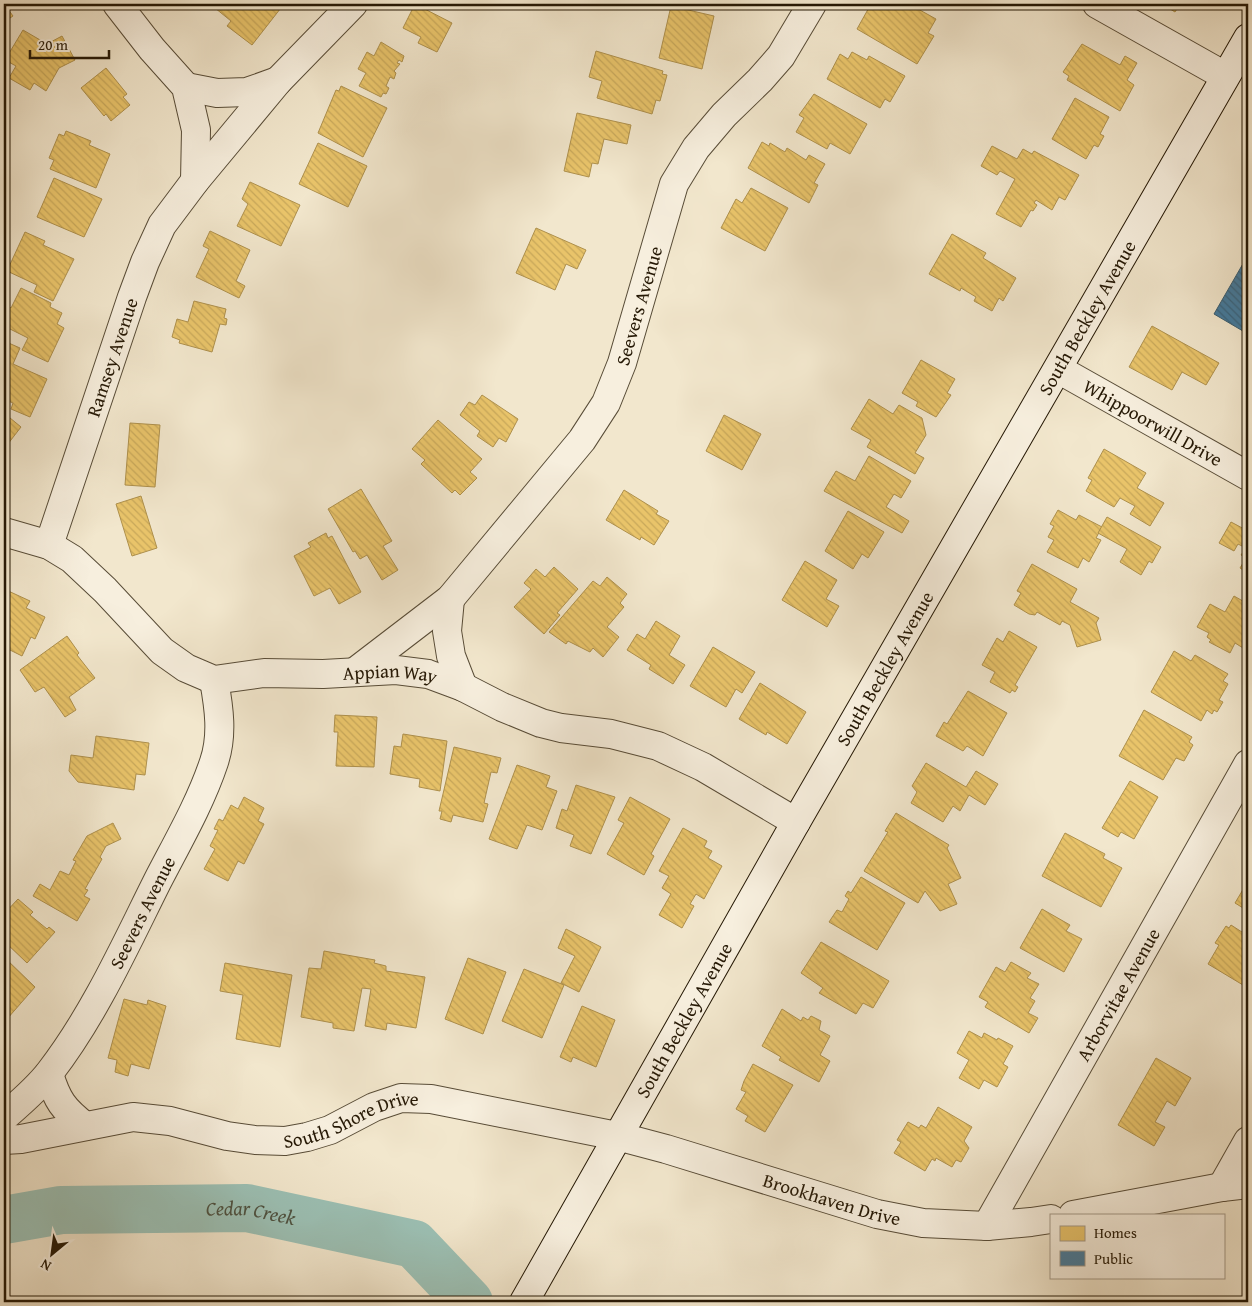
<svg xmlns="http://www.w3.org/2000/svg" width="1252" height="1306" viewBox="0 0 1252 1306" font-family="'Gentium Book Plus',serif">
<defs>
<pattern id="homes-back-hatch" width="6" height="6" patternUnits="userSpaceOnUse" patternTransform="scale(1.25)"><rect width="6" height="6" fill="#e9c46a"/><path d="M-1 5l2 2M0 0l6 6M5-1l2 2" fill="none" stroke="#c8a85a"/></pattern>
<pattern id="public-back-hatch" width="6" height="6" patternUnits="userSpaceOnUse" patternTransform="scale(1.25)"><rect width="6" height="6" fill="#457b9d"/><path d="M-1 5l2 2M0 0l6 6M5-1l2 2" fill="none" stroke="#39647e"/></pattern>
</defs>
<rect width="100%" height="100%" fill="#f2e7cd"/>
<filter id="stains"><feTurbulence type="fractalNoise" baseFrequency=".004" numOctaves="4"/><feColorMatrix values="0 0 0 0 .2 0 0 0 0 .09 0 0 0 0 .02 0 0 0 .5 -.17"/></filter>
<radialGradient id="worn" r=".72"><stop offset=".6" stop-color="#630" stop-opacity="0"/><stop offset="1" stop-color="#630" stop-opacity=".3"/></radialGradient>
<!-- homes -->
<g fill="url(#homes-back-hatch)" stroke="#ae904c">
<polygon points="4,4 13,16 4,22"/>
<polygon points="219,4 284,4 252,45 227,26 231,21 215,8"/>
<polygon points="415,4 452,23 437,52 418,43 421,37 403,28"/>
<polygon points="871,4 909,4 936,19 928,33 934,36 917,64 857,29"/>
<polygon points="932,4 943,4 940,8"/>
<polygon points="1162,4 1180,4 1175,12"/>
<polygon points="671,6 714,16 702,69 659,58"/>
<polygon points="23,30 47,44 62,36 75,60 59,68 46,91 34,83 30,90 9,78 16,66 5,60"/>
<polygon points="381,42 404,56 402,62 399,60 397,63 400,64 394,71 396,73 394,79 390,77 386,86 389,88 386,94 383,93 381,97 359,86 366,73 358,69 367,52 374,56"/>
<polygon points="1082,44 1120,65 1125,56 1137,63 1127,80 1134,85 1120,111 1067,80 1069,76 1063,72"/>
<polygon points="596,51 663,71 662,74 667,75 660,101 656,100 652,114 597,98 602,81 589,77"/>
<polygon points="852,52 867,60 869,56 905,76 890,102 885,99 880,108 827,79 840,54 848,59"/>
<polygon points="106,68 127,94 123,97 130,105 111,121 106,114 104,116 81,88"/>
<polygon points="341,86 387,108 363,157 318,133 336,90 339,91"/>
<polygon points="814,94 867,124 850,154 830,143 827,149 796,132 804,118 799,115"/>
<polygon points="1075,98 1109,117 1100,134 1104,136 1098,147 1094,145 1086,159 1052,139"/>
<polygon points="577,113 631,125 627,144 604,139 598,164 592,163 589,177 564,171"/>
<polygon points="66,131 91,141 89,145 110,154 96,188 50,169 54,160 49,158 59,134 64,136"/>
<polygon points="762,142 769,146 770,143 785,152 787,148 806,160 809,155 825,164 814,183 818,185 809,203 748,168"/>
<polygon points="318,143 367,166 348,207 299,184"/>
<polygon points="992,146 1017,159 1023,149 1032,154 1034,151 1079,175 1065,200 1059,197 1052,210 1036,200 1034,203 1037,205 1033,211 1031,210 1021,227 996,214 1015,179 1000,171 997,175 981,166"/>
<polygon points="54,178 102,199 84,237 37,217"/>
<polygon points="250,182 300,205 281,246 237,226 248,204 242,199"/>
<polygon points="751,188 788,208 765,251 721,228 736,199 742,203"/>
<polygon points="536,228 586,250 577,269 566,264 555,290 516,273"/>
<polygon points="210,231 250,250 236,281 245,286 239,298 196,277 209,249 203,246"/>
<polygon points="25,232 45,241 43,245 74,259 53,301 34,292 37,285 7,271"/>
<polygon points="952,234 986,253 983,258 1016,278 1003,301 999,298 992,311 974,301 976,297 961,288 960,291 929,274"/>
<polygon points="21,288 51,303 50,307 62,313 57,324 64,328 48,362 22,350 28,338 4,326 4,304 11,308"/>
<polygon points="194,301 226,309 224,318 227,319 226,325 220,324 212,352 179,343 180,340 172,337 177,319 188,322"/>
<polygon points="1152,326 1219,363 1206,385 1182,372 1172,390 1129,367"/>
<polygon points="4,341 20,348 13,364 47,379 30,417 11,409 13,403 4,399"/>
<polygon points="921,360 955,379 947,393 951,395 936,417 916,406 918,402 902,393"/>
<polygon points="482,395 518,419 506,442 499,438 493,447 477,436 480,431 460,415 469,402 475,405"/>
<polygon points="869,399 893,414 899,405 922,418 926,435 915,453 924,458 915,474 867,447 871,440 851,429"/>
<polygon points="4,413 21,427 4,449"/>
<polygon points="724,415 761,434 742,470 706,451"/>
<polygon points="438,420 482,459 470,472 477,478 460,495 455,490 452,493 421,464 425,460 412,449"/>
<polygon points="130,423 160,425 155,487 125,485"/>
<polygon points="1104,449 1146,473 1137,488 1164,503 1150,526 1130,514 1135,506 1120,498 1114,507 1086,491 1092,480 1088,478"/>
<polygon points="869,456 911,481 901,498 894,494 886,507 909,521 902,533 824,491 836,471 855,481"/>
<polygon points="361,489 392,541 383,546 398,570 382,580 367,555 360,559 355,551 353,552 328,509"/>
<polygon points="624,490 658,511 656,514 669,521 654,545 641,537 640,540 606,520"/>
<polygon points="141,496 157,548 132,556 116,504"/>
<polygon points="1058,510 1076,520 1079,515 1102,527 1096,538 1101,540 1089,562 1083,558 1078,568 1047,552 1054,540 1048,537 1054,526 1050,524"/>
<polygon points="848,511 884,532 868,558 862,554 853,569 825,551"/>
<polygon points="1107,517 1161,547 1152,563 1149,561 1141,575 1120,562 1127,549 1098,533"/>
<polygon points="1231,522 1248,531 1248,573 1240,568 1246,558 1241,555 1246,548 1238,544 1234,551 1219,543"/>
<polygon points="326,533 328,538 332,536 361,592 339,604 330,588 314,596 294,556 311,547 308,543"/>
<polygon points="805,561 837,580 826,599 839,606 827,627 782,600"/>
<polygon points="1032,564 1077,589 1070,602 1099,618 1096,623 1101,640 1077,647 1070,625 1062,621 1060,625 1037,612 1035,615 1029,614 1014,605 1021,593 1017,591"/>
<polygon points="554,567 578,589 557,613 560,615 544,634 514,607 531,589 524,583 536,569 545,577"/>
<polygon points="607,577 627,594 620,603 624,607 607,627 619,637 603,657 593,648 590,652 568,641 566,644 549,632 593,581 600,586"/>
<polygon points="4,589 30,601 26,608 45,617 35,639 31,637 22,656 4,647"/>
<polygon points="1234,596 1248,604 1248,651 1235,643 1230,653 1209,642 1211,640 1207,637 1209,633 1197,627 1210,604 1225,612"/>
<polygon points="656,621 680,636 669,655 685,665 673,684 649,669 651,665 627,650 637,634 645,639"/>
<polygon points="1009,631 1037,647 1015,685 1018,687 1015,692 1012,690 1010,693 990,682 995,672 982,665 997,638 1003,642"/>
<polygon points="67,636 79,653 77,655 95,678 69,697 76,710 65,717 44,687 35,692 20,670"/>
<polygon points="713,647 755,672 742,693 736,689 726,707 690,686"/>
<polygon points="1174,651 1191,661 1195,655 1228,674 1223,681 1228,684 1219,700 1223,702 1217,712 1214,710 1212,714 1207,710 1201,721 1151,692"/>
<polygon points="760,683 806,712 787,744 767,732 766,735 739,719"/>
<polygon points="968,691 1007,713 983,756 967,746 963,751 936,736 944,722 947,724"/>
<polygon points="1144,710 1192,737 1189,742 1193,745 1184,761 1176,758 1163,780 1119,756"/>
<polygon points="335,715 377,717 374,767 336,766 338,732 334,732"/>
<polygon points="403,734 447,741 440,791 419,787 420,779 390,774 394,746 401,747"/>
<polygon points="96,736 149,743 145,775 136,774 134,790 78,782 69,771 71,755 93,758"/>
<polygon points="454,747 501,758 497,773 491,772 484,803 488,804 483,822 453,815 451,822 440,819 442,811 439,811"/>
<polygon points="926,763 966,787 976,771 998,784 985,805 969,795 960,811 953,806 943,822 911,803 917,792 912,786"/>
<polygon points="517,765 550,776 546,787 557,791 542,830 527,825 517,849 489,839"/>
<polygon points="1130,781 1158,797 1134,839 1121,832 1118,837 1102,828"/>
<polygon points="576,785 615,797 591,854 570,846 574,835 556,828 562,809 567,811"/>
<polygon points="244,797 264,808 258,821 264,824 244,864 238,861 228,881 204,869 215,849 210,846 218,830 214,829 219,819 223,821 231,805 238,809"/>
<polygon points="630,797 670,819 651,854 654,856 644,875 607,854 624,823 618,820"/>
<polygon points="896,813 949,845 947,848 961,878 948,884 957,904 940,911 925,891 918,903 864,871 888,832 885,831"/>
<polygon points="113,823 121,839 106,846 100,857 102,859 85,889 88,890 84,896 90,899 77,921 33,896 40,884 50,890 60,871 69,875 76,861 73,860 87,836"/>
<polygon points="683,828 707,841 704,847 712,851 708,858 722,866 704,899 696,894 690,904 694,906 682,928 659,915 671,894 662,888 669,876 659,871"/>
<polygon points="1065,833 1105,854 1103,858 1122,868 1101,907 1042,876"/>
<polygon points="861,877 905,903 877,950 829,922 837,910 842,912 849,899 845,896 848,891 851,893"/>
<polygon points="1248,881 1248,911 1235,903"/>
<polygon points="18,899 33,912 30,915 47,929 49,927 55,932 27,963 4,941 4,914"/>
<polygon points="1042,909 1070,925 1066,931 1082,939 1064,972 1020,948"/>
<polygon points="1231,925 1245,934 1248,929 1248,988 1208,964 1219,945 1215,943 1226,926 1229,928"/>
<polygon points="566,929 601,947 579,992 561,983 575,956 558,948"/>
<polygon points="821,942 889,981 873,1008 863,1003 856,1014 819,993 823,988 801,973"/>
<polygon points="324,951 375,960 374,963 386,966 386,971 425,977 416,1028 387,1023 386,1030 365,1026 371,989 362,988 354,1031 333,1028 333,1023 301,1017 309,968 321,969"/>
<polygon points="4,957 35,987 7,1019 4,1015"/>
<polygon points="468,958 506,972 483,1034 445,1019"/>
<polygon points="1011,962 1031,973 1027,978 1039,984 1030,998 1035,1001 1028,1013 1038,1018 1029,1033 985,1007 988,1002 979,997 996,967 1005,972"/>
<polygon points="225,963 292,975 280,1047 236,1039 243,995 220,991"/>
<polygon points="524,969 564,985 542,1038 502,1021"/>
<polygon points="124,999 147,1005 148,1000 166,1006 149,1069 131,1064 128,1076 115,1072 117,1060 108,1058"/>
<polygon points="582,1006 615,1020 596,1067 573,1057 571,1062 560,1057"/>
<polygon points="782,1009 801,1021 803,1017 808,1020 811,1016 821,1021 819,1030 830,1036 820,1055 830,1061 819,1082 779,1060 781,1057 762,1046"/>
<polygon points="969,1031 982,1038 984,1033 997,1040 998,1038 1013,1046 1003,1064 1008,1067 997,1087 984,1080 979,1089 959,1078 969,1060 957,1053"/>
<polygon points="1156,1058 1191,1078 1175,1106 1167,1101 1155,1122 1165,1127 1154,1146 1118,1125"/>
<polygon points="753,1064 793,1085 765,1132 745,1121 748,1116 736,1109 746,1092 741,1090 744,1081"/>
<polygon points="938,1107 972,1127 964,1141 969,1148 961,1162 956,1160 952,1167 936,1158 935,1161 932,1159 925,1171 894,1153 901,1142 897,1140 908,1122 919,1128 921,1125 926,1128"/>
</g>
<!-- public -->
<polygon fill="url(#public-back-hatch)" stroke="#3b5d6f" points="1248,255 1248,334 1214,314"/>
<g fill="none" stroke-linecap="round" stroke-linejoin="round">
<!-- river -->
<path stroke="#9cc0b4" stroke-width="48" id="s1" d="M4,1220L61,1210L247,1208L414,1244L469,1302"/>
<!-- street casing -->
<g stroke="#584c37" stroke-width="30">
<g id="street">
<polyline points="117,4 152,49 186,87 196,130 195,181"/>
<polyline points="1097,4 1225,76"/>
<polyline points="186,87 217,93 247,92 278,81"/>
<path id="s2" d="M1058,369L1248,476"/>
<path id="s3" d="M4,532L49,545L72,559L105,590L162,651L186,668L214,680L264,673L323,674L396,670L428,674L463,687L502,707L541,723L561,728L611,734L658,746L703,767L796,822"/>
<path id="s4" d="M49,545L132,297L145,262L162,225L195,181L278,81L353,4"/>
<polyline points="450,599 447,631 451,656 463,687"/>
<path id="s5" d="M356,671L450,599L582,440L606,403L622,363L674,184L696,148L724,115L760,80L781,56L812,4"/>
<path d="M49,1074C57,1100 63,1109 85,1126"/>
<path id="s6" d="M4,1117C19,1104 37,1089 50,1072C94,1015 125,946 157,882C177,843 200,804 214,762C223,735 219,708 214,680"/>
<path id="s7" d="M4,1140L21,1139L133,1117L170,1121L227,1136L255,1140L285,1141L307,1137L330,1130L374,1107L401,1098L431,1099L617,1136L666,1149L877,1214L923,1223L987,1226L1031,1222L1051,1219"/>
<polyline points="1222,1187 1248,1141"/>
<polyline points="1073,1215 1222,1187 1248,1184"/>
<path id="s8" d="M987,1226L1248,764"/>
</g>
</g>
<!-- secondary casing -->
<g stroke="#251805" stroke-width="30">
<g id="secondary">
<path id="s9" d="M524,1302L796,822L1248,38"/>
</g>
</g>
<!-- street -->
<use href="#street" stroke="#f7efde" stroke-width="28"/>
<!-- secondary -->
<use href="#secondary" stroke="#f7efde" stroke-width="28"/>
</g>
<g text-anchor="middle" stroke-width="5" stroke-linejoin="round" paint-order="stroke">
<!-- street labels -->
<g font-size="19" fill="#251805" stroke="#f7efde">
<text dy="7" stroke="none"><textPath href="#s5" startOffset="472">Seevers Avenue</textPath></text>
<text dy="7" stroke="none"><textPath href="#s9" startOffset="1134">South Beckley Avenue</textPath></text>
<text dy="7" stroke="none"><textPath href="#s4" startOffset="198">Ramsey Avenue</textPath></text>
<text dy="7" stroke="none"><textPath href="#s2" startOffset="109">Whippoorwill Drive</textPath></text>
<text dy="7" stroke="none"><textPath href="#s9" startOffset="729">South Beckley Avenue</textPath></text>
<text dy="7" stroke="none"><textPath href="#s3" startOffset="439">Appian Way</textPath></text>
<text dy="7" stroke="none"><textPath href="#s6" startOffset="249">Seevers Avenue</textPath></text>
<text dy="7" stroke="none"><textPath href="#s8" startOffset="266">Arborvitae Avenue</textPath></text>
<text dy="7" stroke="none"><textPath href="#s9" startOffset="324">South Beckley Avenue</textPath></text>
<text dy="7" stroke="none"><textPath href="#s7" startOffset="356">South Shore Drive</textPath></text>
<text dy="7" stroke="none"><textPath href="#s7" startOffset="854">Brookhaven Drive</textPath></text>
</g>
<!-- water labels -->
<g font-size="20" font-style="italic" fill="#4f5342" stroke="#f7efde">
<text dy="7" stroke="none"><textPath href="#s1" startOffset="248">Cedar Creek</textPath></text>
</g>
</g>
<!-- margin -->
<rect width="1252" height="1306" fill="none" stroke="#f2e7cd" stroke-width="20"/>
<rect x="5" y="5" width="1242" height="1296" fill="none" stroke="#251805" stroke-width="2.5"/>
<rect x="10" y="10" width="1232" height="1286" fill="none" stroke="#251805"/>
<!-- legend -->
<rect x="1050" y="1214" width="175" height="65" fill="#f7efde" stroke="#a39987"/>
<rect x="1060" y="1226" width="25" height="15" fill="#e9c46a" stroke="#a39987"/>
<text x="1094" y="1238" font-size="15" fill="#251805">Homes</text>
<rect x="1060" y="1251" width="25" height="15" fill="#457b9d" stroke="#a39987"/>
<text x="1094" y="1264" font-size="15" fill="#251805">Public</text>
<!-- north arrow -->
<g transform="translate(52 1254) rotate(209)" stroke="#f7efde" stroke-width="4" paint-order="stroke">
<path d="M0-4L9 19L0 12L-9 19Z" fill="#251805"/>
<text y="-8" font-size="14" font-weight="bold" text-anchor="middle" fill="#251805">N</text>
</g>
<!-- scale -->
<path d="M30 50v8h79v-8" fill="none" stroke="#251805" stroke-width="2.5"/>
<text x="38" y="50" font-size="15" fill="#251805" stroke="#f7efde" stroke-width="4" paint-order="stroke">20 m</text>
<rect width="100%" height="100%" filter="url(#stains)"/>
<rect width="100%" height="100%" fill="url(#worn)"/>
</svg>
